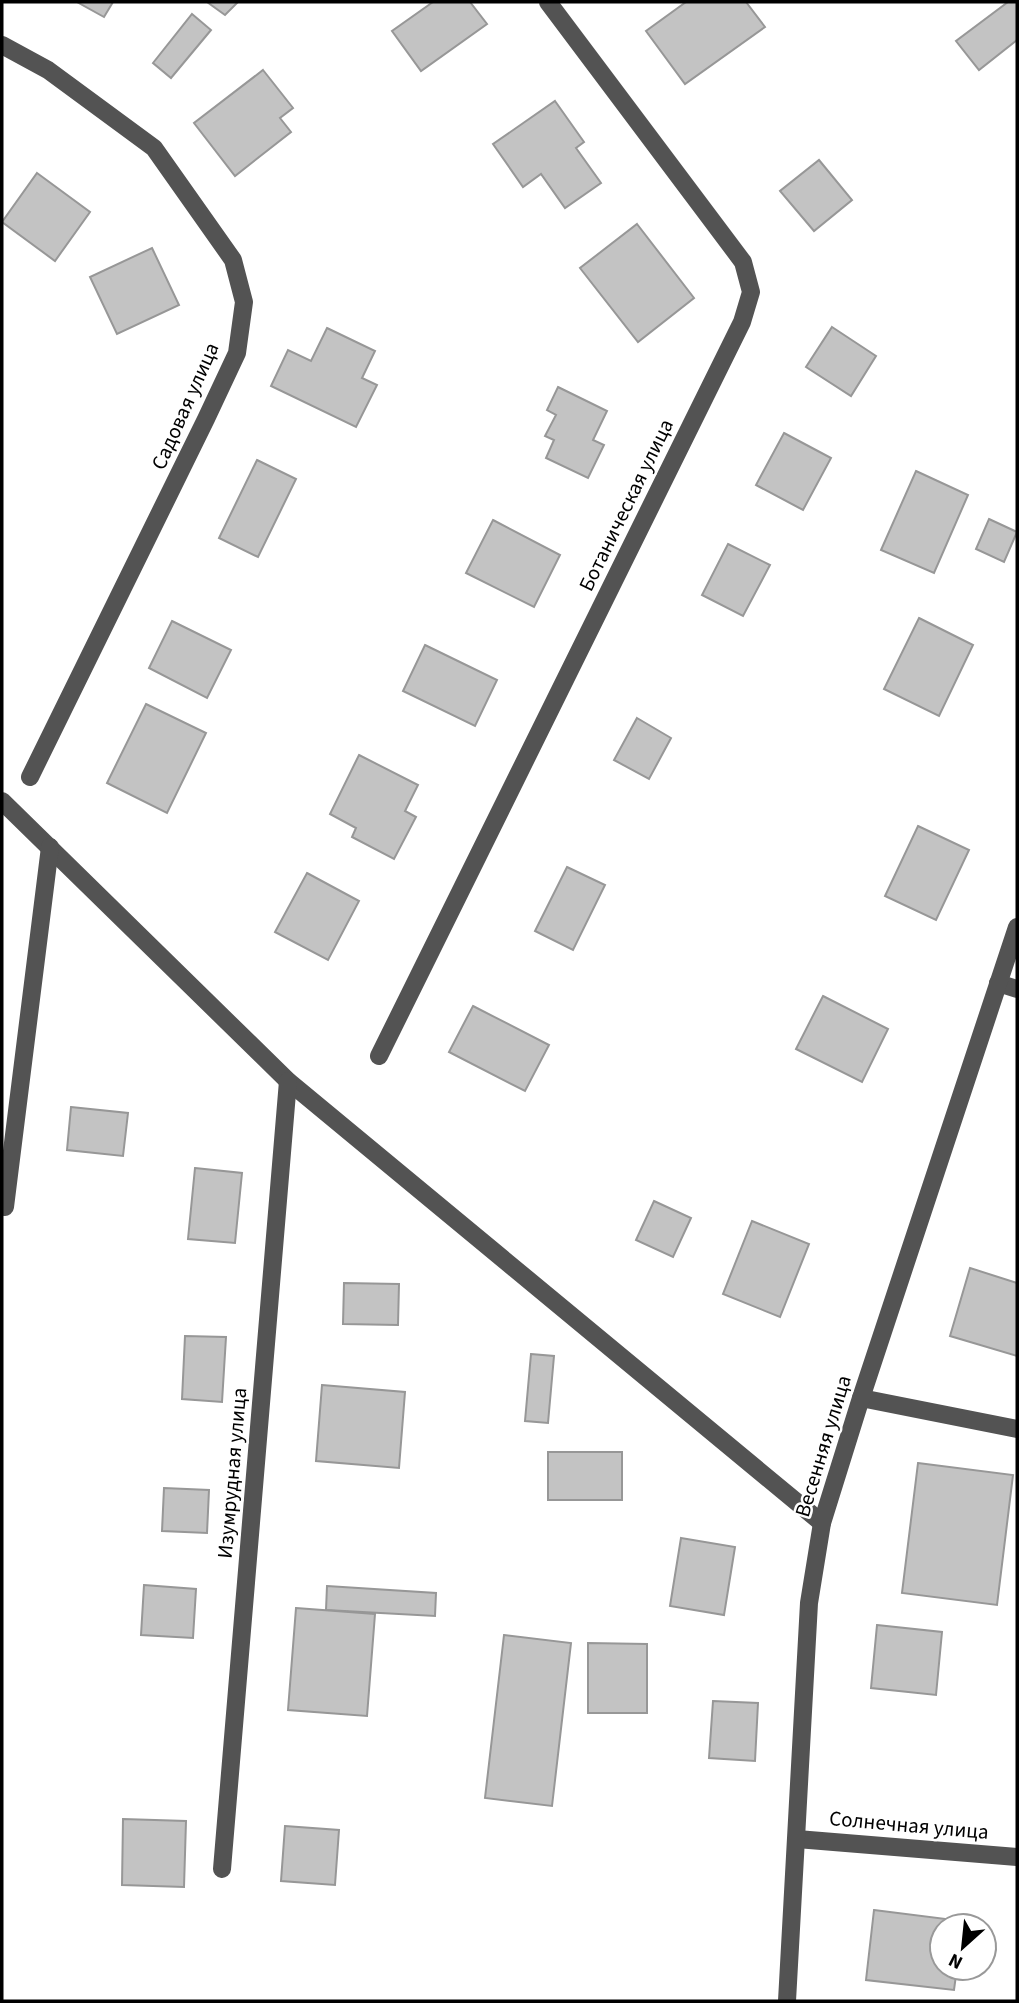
<svg xmlns="http://www.w3.org/2000/svg" width="1019" height="2003" viewBox="0 0 1019 2003" font-family="'Source Sans 3',sans-serif">
<rect width="100%" height="100%" fill="#fff"/>
<!-- building -->
<g fill="#c3c3c3" stroke="#979797" stroke-width="2">
<polygon points="77,2 113,2 104,17"/>
<polygon points="207,2 238,2 225,15"/>
<polygon points="433,2 470,2 487,24 421,71 392,31"/>
<polygon points="686,2 746,2 765,27 685,84 646,31"/>
<polygon points="1008,2 1017,2 1017,40 979,70 956,41"/>
<polygon points="192,14 211,30 171,78 153,63"/>
<polygon points="263,70 293,108 280,118 291,132 235,176 194,123"/>
<polygon points="555,101 584,142 576,148 601,183 565,208 541,174 523,187 493,144"/>
<polygon points="819,160 852,200 814,231 780,191"/>
<polygon points="37,173 90,212 55,261 2,222"/>
<polygon points="637,224 694,298 638,342 580,268"/>
<polygon points="152,248 179,305 117,334 90,277"/>
<polygon points="832,327 876,356 851,396 806,367"/>
<polygon points="327,328 375,351 362,378 377,385 356,427 271,386 288,350 311,361"/>
<polygon points="558,387 607,411 593,440 604,445 588,478 546,458 554,440 545,436 556,415 547,410"/>
<polygon points="784,433 831,458 803,510 756,485"/>
<polygon points="257,460 296,479 258,557 219,538"/>
<polygon points="916,471 968,495 934,573 881,550"/>
<polygon points="989,519 1017,532 1004,562 976,549"/>
<polygon points="493,520 560,555 534,607 466,573"/>
<polygon points="728,544 770,565 743,616 702,595"/>
<polygon points="919,618 973,645 939,716 884,689"/>
<polygon points="172,621 231,650 207,698 149,668"/>
<polygon points="425,645 497,680 475,726 403,691"/>
<polygon points="146,704 206,733 167,813 107,783"/>
<polygon points="637,718 671,738 649,779 614,760"/>
<polygon points="359,755 418,785 405,811 416,817 394,859 352,837 356,828 330,814"/>
<polygon points="918,826 969,850 936,920 885,896"/>
<polygon points="567,867 605,885 573,950 535,931"/>
<polygon points="307,873 359,901 328,960 275,932"/>
<polygon points="823,996 888,1029 862,1082 796,1049"/>
<polygon points="473,1006 549,1045 525,1091 449,1052"/>
<polygon points="71,1107 128,1113 123,1156 67,1150"/>
<polygon points="195,1168 242,1173 235,1243 188,1239"/>
<polygon points="654,1201 691,1218 673,1257 636,1240"/>
<polygon points="752,1221 809,1244 780,1317 723,1294"/>
<polygon points="970,1268 1017,1283 1017,1356 950,1336"/>
<polygon points="344,1283 399,1284 398,1325 343,1324"/>
<polygon points="185,1336 226,1337 222,1402 182,1399"/>
<polygon points="531,1354 554,1356 548,1423 525,1421"/>
<polygon points="322,1385 405,1392 399,1468 316,1461"/>
<rect x="548" y="1452" width="74" height="48"/>
<polygon points="918,1463 1013,1475 997,1605 902,1593"/>
<polygon points="164,1488 209,1490 207,1533 162,1531"/>
<polygon points="681,1538 735,1547 724,1615 670,1606"/>
<polygon points="144,1585 196,1589 193,1638 141,1635"/>
<polygon points="327,1586 436,1593 435,1616 326,1610"/>
<polygon points="296,1608 375,1614 367,1716 288,1710"/>
<polygon points="877,1625 942,1632 936,1695 871,1688"/>
<polygon points="504,1635 571,1643 552,1806 485,1798"/>
<polygon points="588,1643 647,1644 647,1713 588,1713"/>
<polygon points="713,1701 758,1703 755,1761 709,1758"/>
<polygon points="123,1819 186,1821 184,1887 122,1885"/>
<polygon points="285,1826 339,1830 335,1885 281,1881"/>
<polygon points="874,1910 962,1921 961,1926 942,1926 942,1968 957,1968 954,1990 866,1980"/>
</g>
<g fill="none" stroke-linecap="round" stroke-linejoin="round">
<!-- minor -->
<g stroke="#535353" stroke-width="18">
<polyline points="2,45 48,70 154,148 233,260 244,302 237,353 206,419 30,777"/>
<polyline points="2,801 288,1081 822,1523"/>
<polyline points="998,983 1017,989"/>
<polyline points="379,1056 742,322 751,292 743,262 548,2"/>
<polyline points="5,1207 50,847"/>
<polyline points="861,1398 1017,1429"/>
<polyline points="797,1839 1017,1857"/>
<polyline points="222,1869 288,1081"/>
<polyline points="787,2001 809,1603 822,1523 861,1398 1017,927"/>
</g>
</g>
<g text-anchor="middle" stroke-width="5" stroke-linejoin="round" paint-order="stroke">
<!-- street labels -->
<g font-size="21" fill="#000" stroke="#fff">
<text transform="translate(185 406) rotate(-66)" y="7">Садовая улица</text>
<text transform="translate(626 505) rotate(-64)" y="7">Ботаническая улица</text>
<text transform="translate(823 1446) rotate(-73)" y="7">Весенняя улица</text>
<text transform="translate(232 1473) rotate(-85)" y="7">Изумрудная улица</text>
<text transform="translate(909 1825) rotate(5)" y="7">Солнечная улица</text>
</g>
</g>
<!-- border -->
<rect width="1019" height="2003" fill="none" stroke="#000000" stroke-width="7"/>
<!-- north arrow -->
<g transform="translate(963 1947) rotate(207)"><circle r="33" fill="#ffffff" stroke="#999999" stroke-width="2"/>
<path d="M0-5L12 26L0 18L-12 26Z" fill="#000000"/>
<text y="-10" font-size="19" font-weight="bold" text-anchor="middle" fill="#000000">N</text>
</g>
</svg>
